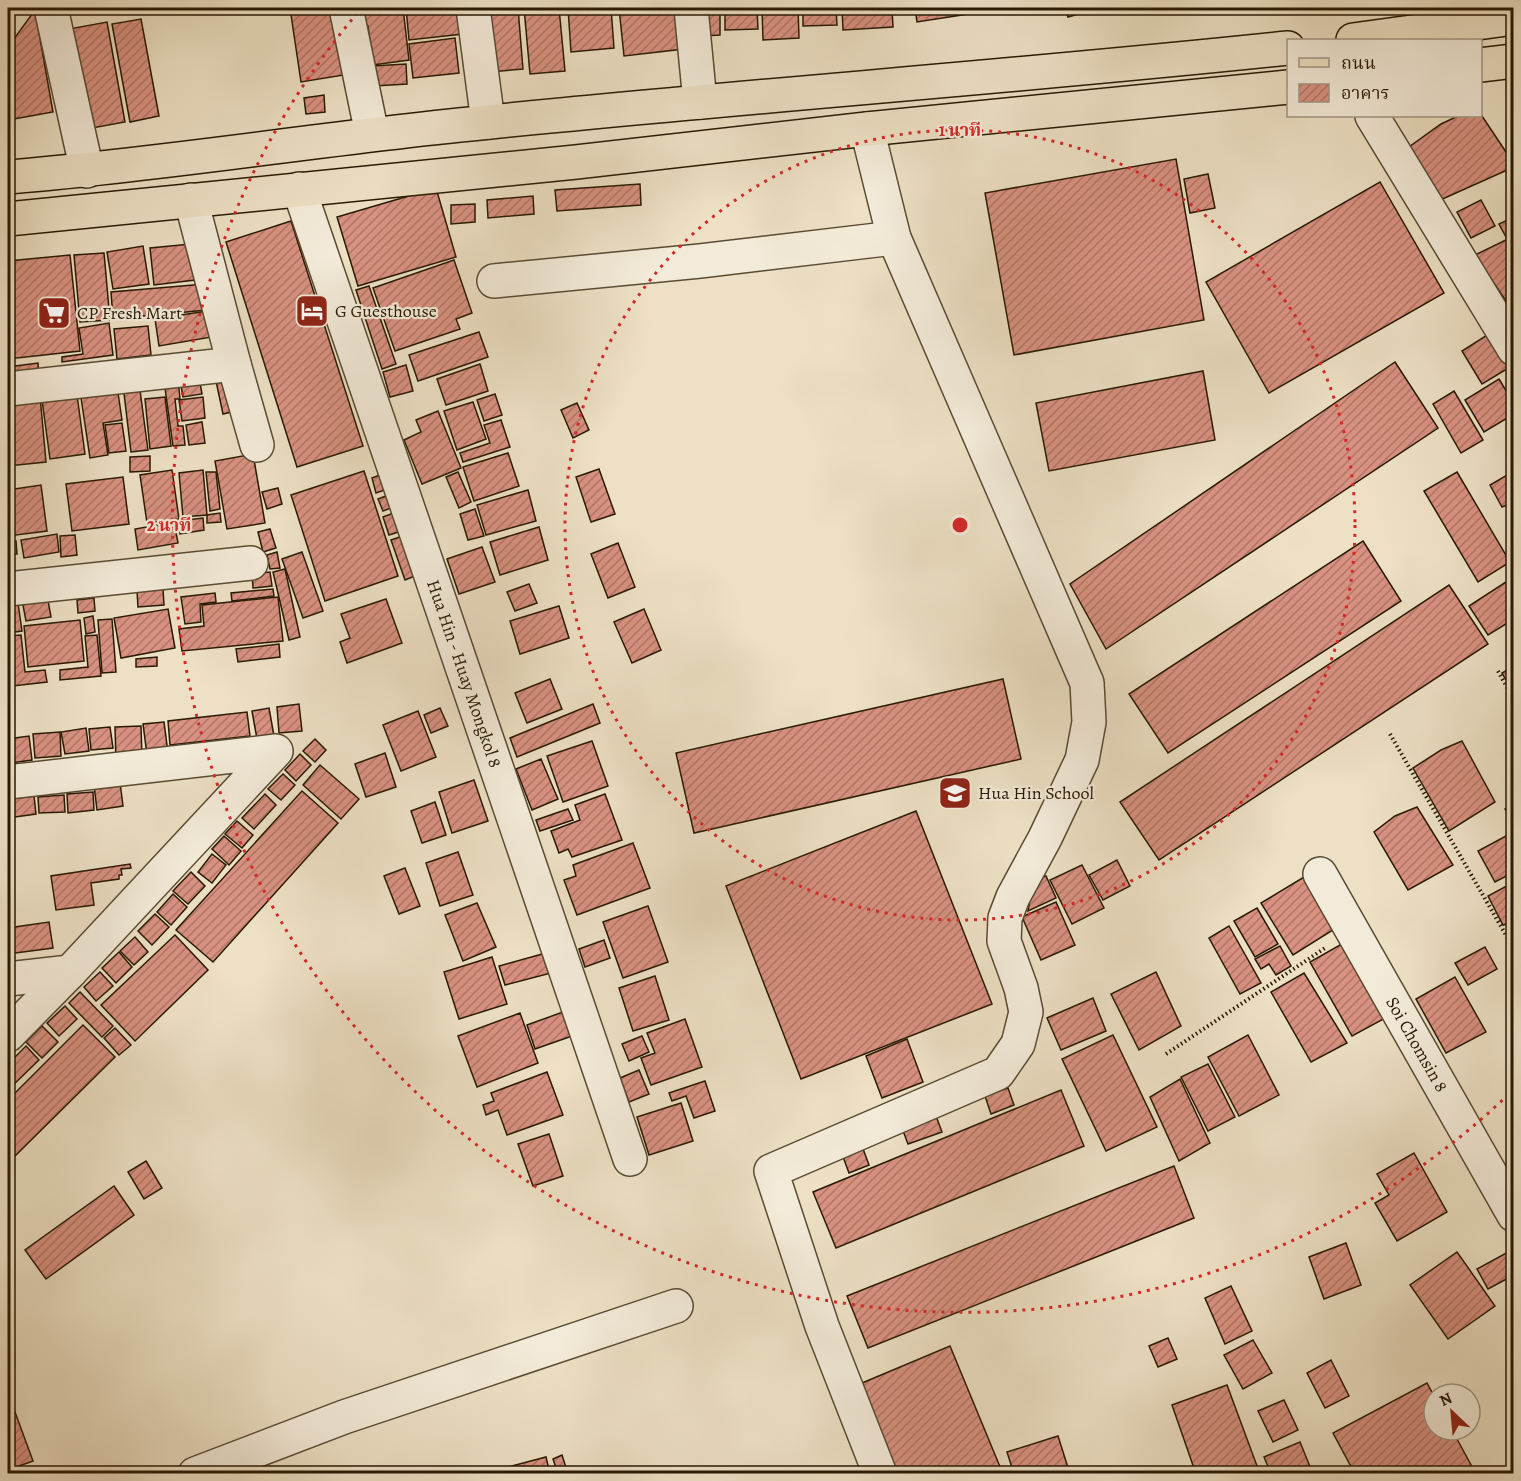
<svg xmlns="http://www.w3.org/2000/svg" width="1521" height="1481" viewBox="0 0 1521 1481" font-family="Alegreya,'Noto Serif Thai',serif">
<defs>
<pattern id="building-hatch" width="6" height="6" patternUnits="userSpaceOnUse" patternTransform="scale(1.5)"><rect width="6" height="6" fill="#d99181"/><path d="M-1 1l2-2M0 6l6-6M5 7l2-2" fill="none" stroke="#b07667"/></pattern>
</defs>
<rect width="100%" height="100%" fill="#ede0c4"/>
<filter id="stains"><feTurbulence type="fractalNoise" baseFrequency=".00333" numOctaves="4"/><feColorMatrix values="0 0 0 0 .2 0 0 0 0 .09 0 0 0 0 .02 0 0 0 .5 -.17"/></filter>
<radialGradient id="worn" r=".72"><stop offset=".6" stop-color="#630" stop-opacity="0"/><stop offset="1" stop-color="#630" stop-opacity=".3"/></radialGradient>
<!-- building -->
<g fill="url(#building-hatch)" stroke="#281903" stroke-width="1.5">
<polygon points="290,8 334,8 344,75 301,82"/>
<polygon points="355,8 403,8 409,60 373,65 368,26 358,27"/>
<polygon points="406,8 460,8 463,34 409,40"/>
<polygon points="483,8 518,8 523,69 489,72"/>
<polygon points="524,8 559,8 565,71 530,74"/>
<polygon points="568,8 611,8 614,48 571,52"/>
<polygon points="619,8 680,8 684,49 624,56"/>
<polygon points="703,8 720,8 720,35 704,36"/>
<polygon points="725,8 757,8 758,29 725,30"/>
<polygon points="762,8 798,8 799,38 763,40"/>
<polygon points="803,8 836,8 837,25 803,26"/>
<polygon points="842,8 892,8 893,27 843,30"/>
<polygon points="915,8 994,8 994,10 917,22"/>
<polygon points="1065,8 1096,8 1096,9 1068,17"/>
<polygon points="35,10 53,112 8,120 8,47"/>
<polygon points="141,19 159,116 130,122 112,24"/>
<polygon points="107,22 125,122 87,129 69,29"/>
<polygon points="455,38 459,73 413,78 409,44"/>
<polygon points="406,64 407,84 374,86 372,66"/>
<polygon points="324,95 325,112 306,114 304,98"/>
<polygon points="1480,113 1514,164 1514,167 1438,201 1409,147 1441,124 1458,116 1480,116"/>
<polygon points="1176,159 1204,320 1014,355 985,193"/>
<polygon points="1208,174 1215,208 1190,213 1184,179"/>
<polygon points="1380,182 1444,293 1269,393 1206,282"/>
<polygon points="640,184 641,205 557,211 555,190"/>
<polygon points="436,188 456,257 358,286 337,217"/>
<polygon points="533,196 534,214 488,218 487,200"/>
<polygon points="1481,200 1495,226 1471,238 1457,212"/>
<polygon points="475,204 475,222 451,224 451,205"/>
<polygon points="1514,217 1514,233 1506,237 1499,224"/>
<polygon points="291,221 363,446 297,467 226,242"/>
<polygon points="1514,236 1514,306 1510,307 1475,255"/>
<polygon points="191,244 195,280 154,285 150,248"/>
<polygon points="143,246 149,284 113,289 107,252"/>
<polygon points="104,253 110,320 80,322 74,255"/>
<polygon points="70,255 80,351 8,359 8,261"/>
<polygon points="454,260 472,313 456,319 460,329 395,351 373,288"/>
<polygon points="205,284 207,310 113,319 111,292"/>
<polygon points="369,286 396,364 382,369 356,290"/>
<polygon points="207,311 212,337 159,346 155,319"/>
<polygon points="109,323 113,355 62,362 62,357 83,354 79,328"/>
<polygon points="148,326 151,355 117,359 114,329"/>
<polygon points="479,332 488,357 418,381 409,355"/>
<polygon points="1492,332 1512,366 1482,384 1462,351"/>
<polygon points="1395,362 1438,428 1106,649 1070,584"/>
<polygon points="38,363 39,379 8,383 8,367"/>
<polygon points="480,364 488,391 446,405 437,379"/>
<polygon points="406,365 413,391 390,397 383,372"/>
<polygon points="1203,371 1215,440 1049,471 1036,403"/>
<polygon points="199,377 202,394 183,397 180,380"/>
<polygon points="231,378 236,411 223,414 216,381"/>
<polygon points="178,379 180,399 175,399 178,426 183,426 185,445 173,446 164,381"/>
<polygon points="1499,379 1514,404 1514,414 1484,432 1465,400"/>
<polygon points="139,383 148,450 131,452 123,385"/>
<polygon points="117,386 122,420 103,423 108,455 90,458 80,391"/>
<polygon points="1454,391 1483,440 1461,453 1433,404"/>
<polygon points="495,394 502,415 484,421 477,400"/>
<polygon points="77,395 85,454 50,459 42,400"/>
<polygon points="40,396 46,462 8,466 8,399"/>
<polygon points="165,397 171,446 150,449 145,399"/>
<polygon points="203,397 205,418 182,421 179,400"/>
<polygon points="473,402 486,439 457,450 444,411"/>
<polygon points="577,403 589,430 573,438 561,410"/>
<polygon points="438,411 461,468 422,484 404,440 421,432 416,420"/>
<polygon points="501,420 510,447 463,462 460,453 490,443 484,425"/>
<polygon points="202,422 205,443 189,445 186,425"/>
<polygon points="122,423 126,451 109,453 105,425"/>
<polygon points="508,453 519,486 474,501 463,467"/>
<polygon points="253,454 265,523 227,529 215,461"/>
<polygon points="150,456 150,471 130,472 130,457"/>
<polygon points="599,469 615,514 591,522 576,477"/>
<polygon points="172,470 179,519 147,523 140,475"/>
<polygon points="203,470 207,515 183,517 179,473"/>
<polygon points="364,471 398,576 325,601 291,495"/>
<polygon points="1514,471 1514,502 1502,507 1490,485"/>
<polygon points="206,472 216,472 220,509 210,511"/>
<polygon points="458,472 471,502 459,508 446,477"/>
<polygon points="1457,472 1510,562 1478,582 1424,491"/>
<polygon points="385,473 390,488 376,493 372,478"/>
<polygon points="123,477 129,524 72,531 66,484"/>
<polygon points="41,485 47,531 8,536 8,490"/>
<polygon points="278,488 282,504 267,509 262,492"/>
<polygon points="528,490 536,521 486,535 477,505"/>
<polygon points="391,494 396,506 383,511 378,499"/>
<polygon points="475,509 484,536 468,540 460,514"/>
<polygon points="402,510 408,529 389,535 383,517"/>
<polygon points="220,513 221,522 207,523 207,515"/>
<polygon points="203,518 204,530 180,534 178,521"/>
<polygon points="174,522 178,543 138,550 135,529"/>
<polygon points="539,527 548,560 500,575 490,542"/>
<polygon points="270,529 276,548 263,552 258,532"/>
<polygon points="57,534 59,552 24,558 21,540"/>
<polygon points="408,534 422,573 405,580 391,540"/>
<polygon points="75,535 77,555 61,557 60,536"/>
<polygon points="16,541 17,554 8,554 8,542"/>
<polygon points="1363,541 1401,601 1168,753 1129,694"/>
<polygon points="618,543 635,587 608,598 591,554"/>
<polygon points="482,547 495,582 459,594 447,559"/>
<polygon points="277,552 280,568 270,569 267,555"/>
<polygon points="302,552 323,611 303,618 282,559"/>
<polygon points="285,569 300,637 289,640 273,572"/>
<polygon points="270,572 272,586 253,588 252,574"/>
<polygon points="1509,580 1514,586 1514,619 1488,635 1469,606"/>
<polygon points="529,584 537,603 515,611 507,592"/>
<polygon points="1449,585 1488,644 1159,860 1120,802"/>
<polygon points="163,589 164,605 138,607 137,591"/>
<polygon points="273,589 274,596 232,601 231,593"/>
<polygon points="215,593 216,602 200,604 201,622 185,624 181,597"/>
<polygon points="47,595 51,617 26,621 22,600"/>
<polygon points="278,597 283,641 182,651 179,629 204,626 202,605"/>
<polygon points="94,598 95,611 78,613 77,600"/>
<polygon points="386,599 402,643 347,663 340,642 350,638 341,614"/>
<polygon points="18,603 22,631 8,633 8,605"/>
<polygon points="559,606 569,638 520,654 510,621"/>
<polygon points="168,609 175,648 121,658 114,618"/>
<polygon points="644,609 661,650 632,663 614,622"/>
<polygon points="93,616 95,632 86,634 84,618"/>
<polygon points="112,619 116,672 102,673 98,620"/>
<polygon points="80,620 84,661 28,667 24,626"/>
<polygon points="21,635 25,672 45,670 47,682 13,686 8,636"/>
<polygon points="97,635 101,676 60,680 60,670 88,667 85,636"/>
<polygon points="279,644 280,657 238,662 236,649"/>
<polygon points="157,657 157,666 136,667 136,659"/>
<polygon points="1514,666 1514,687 1511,689 1502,673"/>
<polygon points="550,679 562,709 527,723 515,693"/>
<polygon points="1003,679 1021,759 694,833 676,753"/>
<polygon points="299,704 302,731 279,733 277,707"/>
<polygon points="593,704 600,723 517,757 510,738"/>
<polygon points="269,708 274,736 257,739 252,711"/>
<polygon points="440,708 448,726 431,733 424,715"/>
<polygon points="418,711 436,757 401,771 383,725"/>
<polygon points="247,712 250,736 170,745 168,721"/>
<polygon points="164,722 168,753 147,755 143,724"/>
<polygon points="141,726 142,760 116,761 115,727"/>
<polygon points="110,727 113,748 91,750 89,729"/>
<polygon points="86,728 89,751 65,754 61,732"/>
<polygon points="60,732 61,756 35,758 33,734"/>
<polygon points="29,736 32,760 11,763 8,739"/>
<polygon points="315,739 326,750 315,762 303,751"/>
<polygon points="592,741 608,786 563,802 547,756"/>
<polygon points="1462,741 1495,802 1449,831 1413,768 1441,750"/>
<polygon points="385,753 396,787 366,797 355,764"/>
<polygon points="300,754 311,765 296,781 285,770"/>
<polygon points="541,759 558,799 532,810 516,769"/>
<polygon points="320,765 359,799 341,819 303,785"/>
<polygon points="283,774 295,785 281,800 268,789"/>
<polygon points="474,780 488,821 452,833 439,792"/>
<polygon points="120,782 123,806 97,810 94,785"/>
<polygon points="302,791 338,823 213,962 176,930"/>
<polygon points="93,792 94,810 68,813 67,794"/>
<polygon points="265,794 276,805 254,829 242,818"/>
<polygon points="605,794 622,840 572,857 568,849 559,853 551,831 580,820 575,805"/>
<polygon points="64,795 65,812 39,813 38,797"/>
<polygon points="34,796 36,814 8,818 8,799"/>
<polygon points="435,802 446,835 422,843 411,811"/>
<polygon points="1514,804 1514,825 1505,809"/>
<polygon points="1417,807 1453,865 1408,890 1374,832 1395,816"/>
<polygon points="568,809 573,820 540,831 536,820"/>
<polygon points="916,811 992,1004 801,1079 726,886"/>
<polygon points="237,821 253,835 242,848 225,834"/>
<polygon points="224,836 241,851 229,865 212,849"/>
<polygon points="1506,836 1514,848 1514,872 1495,882 1478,851"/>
<polygon points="633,843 650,888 577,915 564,880 576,876 573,865"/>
<polygon points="458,852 473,895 440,906 426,863"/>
<polygon points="212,854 226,865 212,883 198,872"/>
<polygon points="1117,860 1130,886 1103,900 1089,875"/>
<polygon points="130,864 131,868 121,869 122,875 119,875 119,879 91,883 94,905 56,910 51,876"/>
<polygon points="1082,865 1104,908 1072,924 1050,880"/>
<polygon points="405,868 420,906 399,914 384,876"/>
<polygon points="191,872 205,886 188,904 173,891"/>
<polygon points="1046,876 1056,898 1028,911 1033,881"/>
<polygon points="1304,877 1336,928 1293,955 1261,903"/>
<polygon points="1514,882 1514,929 1510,923 1503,925 1488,896"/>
<polygon points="173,894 187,907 171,925 157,912"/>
<polygon points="1056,902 1075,945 1041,960 1022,917"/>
<polygon points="477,903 496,947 463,961 445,915"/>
<polygon points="648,906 668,962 623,978 603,922"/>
<polygon points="1257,908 1278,944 1255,957 1234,921"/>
<polygon points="155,914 169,927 152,945 138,931"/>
<polygon points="49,922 53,948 8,954 8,928"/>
<polygon points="1229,926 1261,983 1240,994 1209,938"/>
<polygon points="175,935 208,970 135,1041 101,1005"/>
<polygon points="135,937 148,952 134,965 120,951"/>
<polygon points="604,940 610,958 585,967 579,949"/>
<polygon points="1347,941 1389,1016 1352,1036 1310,962"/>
<polygon points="1280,946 1291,966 1276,975 1269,964 1261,969 1255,959"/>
<polygon points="1485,947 1497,969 1468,985 1455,963"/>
<polygon points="119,952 132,967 116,983 102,968"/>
<polygon points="546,953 551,973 505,985 499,966"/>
<polygon points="492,957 507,1004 459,1019 444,972"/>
<polygon points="100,972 113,986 96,1001 84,987"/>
<polygon points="1156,972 1181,1026 1139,1050 1111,994"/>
<polygon points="1304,973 1347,1043 1311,1062 1271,992"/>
<polygon points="655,976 669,1020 633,1031 619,988"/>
<polygon points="1455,977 1486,1032 1446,1053 1416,999"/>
<polygon points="80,992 113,1026 102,1037 69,1003"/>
<polygon points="1093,998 1106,1031 1061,1050 1047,1018"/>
<polygon points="65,1006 77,1019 59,1036 47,1023"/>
<polygon points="563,1012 572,1036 535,1049 527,1025"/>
<polygon points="520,1013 538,1063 477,1087 458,1036"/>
<polygon points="685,1019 702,1067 651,1085 641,1058 655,1053 647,1033"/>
<polygon points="83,1025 115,1057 8,1163 8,1100"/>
<polygon points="42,1026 58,1042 42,1058 26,1042"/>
<polygon points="115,1028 131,1045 119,1055 104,1038"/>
<polygon points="1113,1035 1157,1127 1106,1151 1062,1059"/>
<polygon points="1248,1035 1279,1095 1239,1116 1208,1057"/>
<polygon points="642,1036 649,1052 629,1061 622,1044"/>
<polygon points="907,1039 923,1082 882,1098 866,1056"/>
<polygon points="26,1046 39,1060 9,1089 8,1087 8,1064"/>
<polygon points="1208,1064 1235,1117 1208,1131 1181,1077"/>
<polygon points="639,1070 649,1094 629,1102 620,1078"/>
<polygon points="547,1072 563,1115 507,1135 498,1110 486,1115 483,1105 494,1101 491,1093"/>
<polygon points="1180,1079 1210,1143 1179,1161 1150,1097"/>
<polygon points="705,1081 715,1111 694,1118 686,1096 672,1101 669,1093"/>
<polygon points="1008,1088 1014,1105 991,1114 985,1096"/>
<polygon points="1061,1090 1084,1146 836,1248 813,1192"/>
<polygon points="681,1103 693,1141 649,1155 637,1117"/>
<polygon points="936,1116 942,1132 908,1144 902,1128"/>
<polygon points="549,1134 563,1176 533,1186 518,1144"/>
<polygon points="862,1146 869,1165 849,1173 842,1154"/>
<polygon points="1414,1153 1447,1212 1397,1241 1375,1203 1389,1195 1377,1174"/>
<polygon points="146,1161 162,1188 144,1199 128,1172"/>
<polygon points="1174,1166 1194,1218 868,1348 847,1296"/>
<polygon points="114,1186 134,1215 46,1279 25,1250"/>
<polygon points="1346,1243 1361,1285 1324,1299 1309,1257"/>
<polygon points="1510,1251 1514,1257 1514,1275 1488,1289 1477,1269"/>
<polygon points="1457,1252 1495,1306 1448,1339 1410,1285"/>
<polygon points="1231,1286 1252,1331 1225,1344 1205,1298"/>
<polygon points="1168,1338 1177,1359 1158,1367 1149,1346"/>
<polygon points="1253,1340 1272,1373 1243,1389 1224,1355"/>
<polygon points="950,1346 1003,1474 892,1474 855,1386"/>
<polygon points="1331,1360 1349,1396 1325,1408 1307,1373"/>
<polygon points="1427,1383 1434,1396 1434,1430 1452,1430 1476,1474 1355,1474 1333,1433"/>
<polygon points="1227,1385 1260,1474 1196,1474 1172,1405"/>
<polygon points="8,1393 33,1461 8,1470"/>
<polygon points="1284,1400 1298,1430 1273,1442 1258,1411"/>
<polygon points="1058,1436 1070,1474 1014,1474 1007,1452"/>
<polygon points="1300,1442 1313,1474 1271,1474 1264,1457"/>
<polygon points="562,1455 568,1474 558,1474 553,1459"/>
<polygon points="546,1457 550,1474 482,1474"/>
</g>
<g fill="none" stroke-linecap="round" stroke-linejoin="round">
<!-- minor casing -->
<g stroke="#594b33" stroke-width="36">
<g id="minor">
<polyline points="51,8 87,171"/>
<polyline points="346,8 372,134"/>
<polyline points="473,8 488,122"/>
<polyline points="691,8 700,102"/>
<polyline points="1372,116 1514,349"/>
<polyline points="867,129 894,238 1087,683 1089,722 1082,760 1045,838 1013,897 1005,918 1004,941 1021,988 1026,1012 1018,1044 998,1073 771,1171 822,1326 880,1474"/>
<path id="s1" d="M299,189L630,1159"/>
<polyline points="191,200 234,364 257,445"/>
<polyline points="494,281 700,261 894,238"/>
<polyline points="8,389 234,364"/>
<polyline points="8,589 251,563"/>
<polyline points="8,782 276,751 70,972 8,1035"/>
<path id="s2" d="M1320,874L1514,1215"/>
<polyline points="8,979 70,972"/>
<polyline points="195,1474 344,1417 676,1306"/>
</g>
</g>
<!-- major casing -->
<g stroke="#281903" stroke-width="36">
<g id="major">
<polyline points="1353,40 1514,18"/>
<polyline points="1480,65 1514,61"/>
<path d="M8,177C169,164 329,137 490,122C756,95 1023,76 1288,48"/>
<polyline points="8,219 576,162 867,129 1288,87"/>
</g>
</g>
<!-- path -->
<g stroke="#281903" stroke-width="4" stroke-dasharray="1.5 3" stroke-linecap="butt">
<polyline points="1498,671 1514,700"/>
<polyline points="1390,734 1514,949"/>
<polyline points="1166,1054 1325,948"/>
</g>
<!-- minor -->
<use href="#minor" stroke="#f3ebd9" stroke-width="33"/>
<!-- major -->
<use href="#major" stroke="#ede0c4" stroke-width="33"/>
</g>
<!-- distance rings -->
<g fill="none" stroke="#d62828" stroke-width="3" stroke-dasharray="3 6">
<circle cx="960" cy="525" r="395"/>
<path d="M1509 1094A791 791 0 0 1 359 11"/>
</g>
<!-- icons -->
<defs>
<g id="hotel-square" transform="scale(1.725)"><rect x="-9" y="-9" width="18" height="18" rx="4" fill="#8f2418" stroke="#f3ebd9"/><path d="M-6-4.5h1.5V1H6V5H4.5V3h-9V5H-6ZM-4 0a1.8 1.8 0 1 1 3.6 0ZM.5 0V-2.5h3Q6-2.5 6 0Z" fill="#fff"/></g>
<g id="supermarket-square" transform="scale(1.725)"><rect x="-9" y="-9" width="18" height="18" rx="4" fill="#8f2418" stroke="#f3ebd9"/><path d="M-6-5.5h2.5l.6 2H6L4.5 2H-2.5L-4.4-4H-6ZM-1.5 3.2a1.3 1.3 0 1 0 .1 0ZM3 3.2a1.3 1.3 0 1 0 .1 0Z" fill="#fff"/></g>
<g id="school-square" transform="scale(1.725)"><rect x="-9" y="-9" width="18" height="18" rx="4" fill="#8f2418" stroke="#f3ebd9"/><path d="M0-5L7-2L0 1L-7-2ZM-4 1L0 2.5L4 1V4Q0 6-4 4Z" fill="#fff"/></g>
</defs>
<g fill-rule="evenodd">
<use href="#hotel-square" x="312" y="311"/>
<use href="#supermarket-square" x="54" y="313"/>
<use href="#school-square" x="955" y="793"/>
</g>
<g text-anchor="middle" stroke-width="4.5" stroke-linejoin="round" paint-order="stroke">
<!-- poi labels -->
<g font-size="18" fill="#281903" stroke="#f3ebd9" text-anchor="start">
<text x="335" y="317">G Guesthouse</text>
<text x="77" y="319">CP Fresh Mart</text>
<text x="978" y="799">Hua Hin School</text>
</g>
<!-- street labels -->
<g font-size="18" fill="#281903" stroke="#f3ebd9">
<text dy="6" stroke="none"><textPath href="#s1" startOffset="512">Hua Hin - Huay Mongkol 8</textPath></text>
<text dy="6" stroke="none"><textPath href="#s2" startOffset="196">Soi Chomsin 8</textPath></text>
</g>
</g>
<circle cx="960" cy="525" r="9" fill="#d62828" stroke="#f3ebd9" stroke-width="3"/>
<g font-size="18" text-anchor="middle" font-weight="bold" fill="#d62828" stroke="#f3ebd9" stroke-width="4.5" stroke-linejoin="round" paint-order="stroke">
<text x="960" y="136">1 นาที</text>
<text x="169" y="531">2 นาที</text>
</g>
<!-- margin -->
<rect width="1521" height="1481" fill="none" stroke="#ede0c4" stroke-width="30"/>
<rect x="9" y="9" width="1503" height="1463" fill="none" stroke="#281903" stroke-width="3"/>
<rect x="15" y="15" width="1491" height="1451" fill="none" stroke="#281903" stroke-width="1.5"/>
<!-- legend -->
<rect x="1287" y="39" width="195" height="78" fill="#f3ebd9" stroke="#a29783" stroke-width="1.5"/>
<rect x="1299" y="58" width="30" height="9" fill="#ede0c4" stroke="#a29783" stroke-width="1.5"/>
<text x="1341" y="69" font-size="18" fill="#281903">ถนน</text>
<rect x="1299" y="84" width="30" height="18" fill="url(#building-hatch)" stroke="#a29783" stroke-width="1.5"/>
<text x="1341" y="99" font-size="18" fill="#281903">อาคาร</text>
<!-- north arrow -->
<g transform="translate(1452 1412) rotate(334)"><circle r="28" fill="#f3ebd9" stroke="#a29783" stroke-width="1.5"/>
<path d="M0-4.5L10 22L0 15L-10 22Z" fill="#8f2418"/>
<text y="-9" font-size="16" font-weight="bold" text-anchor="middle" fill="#281903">N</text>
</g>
<rect width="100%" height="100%" filter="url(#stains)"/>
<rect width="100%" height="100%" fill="url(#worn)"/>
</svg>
